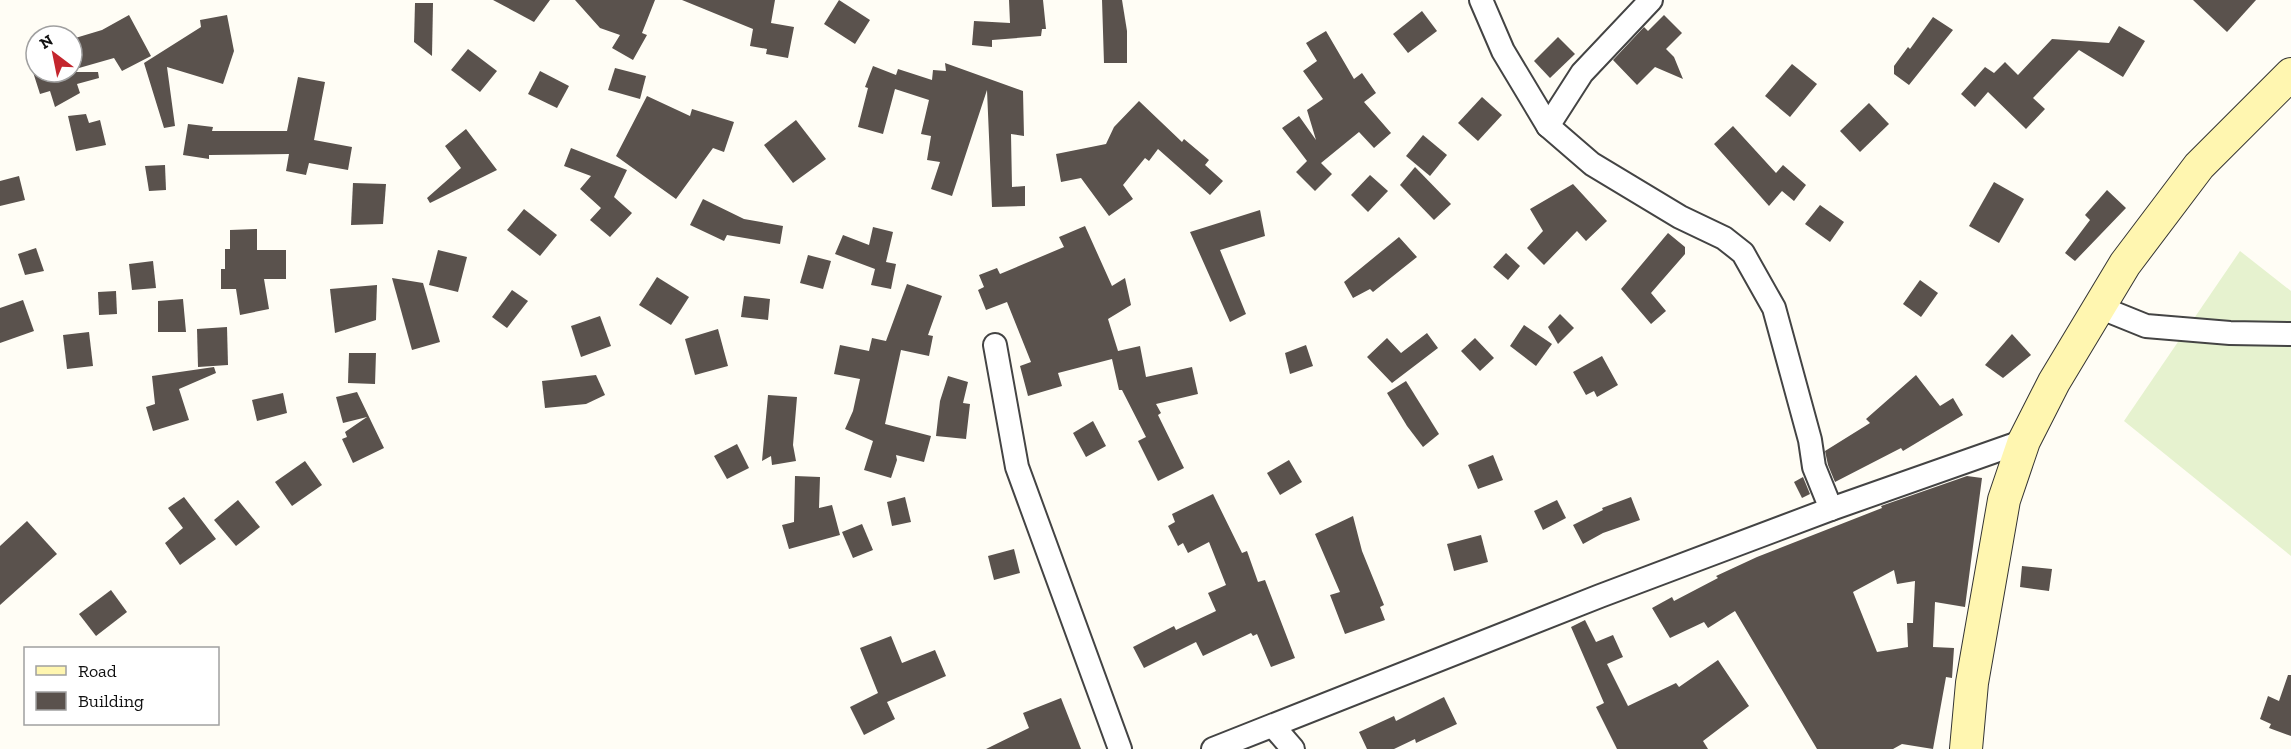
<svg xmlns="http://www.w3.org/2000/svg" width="2291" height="749" viewBox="0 0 2291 749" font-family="'Zilla Slab',serif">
<rect width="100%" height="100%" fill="#fffdf5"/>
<!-- pitch -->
<polygon fill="#e6f2cf" points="2240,251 2291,291 2291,556 2124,421"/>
<!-- building -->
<g fill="#5a524d" fill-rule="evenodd">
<polygon points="493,0 550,0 534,22"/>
<polygon points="575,0 655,0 642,33 647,35 633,60 612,48 620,35 600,28"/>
<polygon points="682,0 775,0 771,23 794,27 788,58 766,54 767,49 750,46 753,29"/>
<polygon points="839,0 870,20 855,44 824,24"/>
<polygon points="1009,0 1043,0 1046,29 1042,29 1041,36 992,40 992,47 972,45 974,21 1010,23"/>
<polygon points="1102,0 1122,0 1127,31 1127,63 1104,63"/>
<polygon points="2193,0 2256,0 2227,32"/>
<polygon points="415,3 433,3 432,56 414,42"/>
<polygon points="1422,11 1437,31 1408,53 1393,34"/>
<polygon points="129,15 151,56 122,71 114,58 72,70 72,39 102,30"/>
<polygon points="227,15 234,51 223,84 167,67 175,126 164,128 144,63 201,27 200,20"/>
<polygon points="1664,15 1682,33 1666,49 1674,57 1683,79 1655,67 1637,85 1613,60 1644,27 1648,31"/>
<polygon points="1933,17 1953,30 1909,85 1894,74 1894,66 1908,47 1910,49"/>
<polygon points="2119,26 2145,41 2123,77 2079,50 2033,98 2045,109 2026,129 1988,92 1975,107 1961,94 1985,67 1994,73 2005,62 2018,75 2052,39 2109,43"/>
<polygon points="1326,31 1354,79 1362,73 1376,93 1364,102 1391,133 1374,148 1359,132 1321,163 1332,174 1315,191 1296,172 1307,161 1282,128 1299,116 1316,140 1307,110 1323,99 1303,71 1317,61 1306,43"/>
<polygon points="1558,37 1575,54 1550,78 1534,61"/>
<polygon points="468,49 497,71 480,92 451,70"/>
<polygon points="945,63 1023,91 1024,136 1011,134 1012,187 1025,186 1025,206 992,207 987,90 952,196 931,189 940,162 927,160 931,136 921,134 929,100 895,89 883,134 858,127 868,88 865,87 873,66 896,75 898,69 932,80 933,70 946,71"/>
<polygon points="1792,64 1817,84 1790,117 1765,96"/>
<polygon points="615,68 646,76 640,99 608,90"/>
<polygon points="540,71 569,86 557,108 528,94"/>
<polygon points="33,72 98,72 99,78 77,84 80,93 55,107 50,91 40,94"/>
<polygon points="298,77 325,82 314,140 352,147 348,170 309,163 306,175 286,171 289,154 209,155 209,159 183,155 188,124 213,127 212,131 287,131"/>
<polygon points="647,96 690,116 692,109 734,122 724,152 713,148 676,199 616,156"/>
<polygon points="1482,97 1502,115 1478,141 1458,123"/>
<polygon points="1139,101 1182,142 1184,139 1209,160 1205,165 1223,181 1210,195 1158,149 1149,161 1145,158 1123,185 1133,199 1109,216 1081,178 1061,182 1056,154 1106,144 1114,127"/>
<polygon points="1869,103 1889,124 1860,152 1840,131"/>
<polygon points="86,114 89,123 100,120 106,145 76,151 68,116"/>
<polygon points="796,120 826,159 793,183 764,145"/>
<polygon points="1733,126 1776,173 1783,165 1806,185 1794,201 1782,191 1769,206 1714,144"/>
<polygon points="466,129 497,170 430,203 427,198 461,168 445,146"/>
<polygon points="1423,135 1447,155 1430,176 1406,156"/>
<polygon points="571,148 627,170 614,197 632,213 610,237 590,220 601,208 580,189 591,176 564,166"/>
<polygon points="165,165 166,190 149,191 145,166"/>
<polygon points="1415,167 1451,204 1434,220 1400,185"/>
<polygon points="1370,175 1388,191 1368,212 1351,195"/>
<polygon points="19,176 25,200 0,206 0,181"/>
<polygon points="1994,182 2024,199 1999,243 1969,226"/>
<polygon points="353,183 386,184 383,224 351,225"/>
<polygon points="1573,184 1607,221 1586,241 1577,231 1544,265 1527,248 1543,231 1530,209"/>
<polygon points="2107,190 2126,208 2075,261 2065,253 2090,220 2085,215"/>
<polygon points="703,199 744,219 783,226 780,244 727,235 724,241 690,225"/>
<polygon points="1820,205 1844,222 1830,242 1805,224"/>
<polygon points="524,209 557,235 540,256 507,230"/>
<polygon points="1260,210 1265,236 1220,250 1246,314 1230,322 1190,232"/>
<polygon points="1085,226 1112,286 1125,278 1131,305 1108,319 1118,351 1140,346 1146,377 1192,367 1198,394 1156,404 1161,413 1158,415 1184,468 1158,481 1138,441 1146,437 1122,390 1119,390 1112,359 1058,373 1062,386 1028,396 1020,366 1031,362 1007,302 986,310 978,290 984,287 979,275 997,268 1000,274 1064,247 1059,237"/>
<polygon points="873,227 893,232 886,262 896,264 891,289 871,285 875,269 835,254 843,235 869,245"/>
<polygon points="257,229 257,250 286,250 286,279 264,279 269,309 240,315 236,289 221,289 221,269 225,269 225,249 230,249 230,230"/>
<polygon points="1668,233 1685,247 1685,254 1651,293 1666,311 1651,324 1621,289"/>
<polygon points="1399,237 1417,257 1373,292 1370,289 1353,298 1344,282"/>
<polygon points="36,248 44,271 25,275 18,254"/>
<polygon points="438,250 467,257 458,292 429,285"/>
<polygon points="1506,253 1520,266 1508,280 1493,267"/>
<polygon points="808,255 831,261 823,289 800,283"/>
<polygon points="153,261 156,288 132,290 129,264"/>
<polygon points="657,277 689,297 671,325 639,305"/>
<polygon points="392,278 423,283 440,342 412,350"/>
<polygon points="1920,280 1938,293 1921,317 1903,304"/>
<polygon points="907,284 942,296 928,335 933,336 929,356 901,350 885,424 931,436 924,462 896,455 897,460 891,478 864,470 873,441 845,429 853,411 860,379 834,374 840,345 869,351 872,338 886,341"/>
<polygon points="377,285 376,320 335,333 330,289"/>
<polygon points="512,290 528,301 507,328 492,317"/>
<polygon points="116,291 117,314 99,315 98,292"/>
<polygon points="744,296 770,299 768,320 741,317"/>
<polygon points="183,299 186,332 158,332 158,301"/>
<polygon points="23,300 34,331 0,343 0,308"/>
<polygon points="1560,314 1574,328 1558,344 1548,327"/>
<polygon points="600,316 611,346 581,357 571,326"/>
<polygon points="1524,325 1552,344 1536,366 1510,346"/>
<polygon points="227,327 228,365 198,367 197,329"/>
<polygon points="718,329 728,366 695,375 685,339"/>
<polygon points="89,332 93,366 67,369 63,335"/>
<polygon points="1427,333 1438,348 1392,383 1367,357 1387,338 1401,353"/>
<polygon points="2012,334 2031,355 2003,378 1985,365"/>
<polygon points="1475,338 1494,358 1480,371 1461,351"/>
<polygon points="1306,345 1313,366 1290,374 1285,353"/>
<polygon points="349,353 376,353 375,384 348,383"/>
<polygon points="1602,356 1618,385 1597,397 1594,391 1586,395 1573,372"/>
<polygon points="214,367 216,373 179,389 189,420 153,431 146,407 155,404 152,376"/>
<polygon points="596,375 605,395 586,404 545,408 542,381"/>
<polygon points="1916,375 1940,406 1953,398 1963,415 1903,451 1901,448 1835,482 1828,465 1825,451 1870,423 1866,419"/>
<polygon points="948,376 968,382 963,403 970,404 966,439 936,436 940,401"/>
<polygon points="1406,381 1439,434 1423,447 1407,426 1387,393"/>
<polygon points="357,392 384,448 353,463 342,439 347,437 345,432 367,417 343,423 336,397"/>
<polygon points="283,393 287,413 257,421 252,400"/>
<polygon points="768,395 797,397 793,445 796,461 772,465 771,456 762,461"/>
<polygon points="1093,421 1106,446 1086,457 1073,433"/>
<polygon points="737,444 749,468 727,479 714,456"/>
<polygon points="1493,455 1503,480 1478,489 1468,465"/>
<polygon points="1289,460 1302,482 1280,495 1267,473"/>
<polygon points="305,461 322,485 292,506 275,482"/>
<polygon points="795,476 820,477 819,508 832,505 840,535 789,549 782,525 794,522"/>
<path d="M1967,476L1982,478L1965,607L1935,602L1933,647L1954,648L1952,678L1946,677L1933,749L1902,744L1893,749H1817L1735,611L1708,628L1704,622L1670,638L1652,608L1672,597L1674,601L1718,578L1716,576L1757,557L1882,508L1881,506ZM1894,570L1897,584L1915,581L1913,623H1907L1908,647L1877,652L1853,592Z"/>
<polygon points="1803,477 1810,494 1802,498 1794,482"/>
<polygon points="1213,494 1242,553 1247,551 1258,582 1265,580 1295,658 1271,667 1257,634 1253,636 1251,633 1203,656 1196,642 1144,668 1133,647 1174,626 1176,630 1216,611 1208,593 1226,585 1209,542 1188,553 1183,543 1178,546 1168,526 1175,522 1172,514"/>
<polygon points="184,497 216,539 180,565 165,543 183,528 168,508"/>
<polygon points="905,497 911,522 892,526 887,502"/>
<polygon points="1631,497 1640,520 1603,533 1583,544 1573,525 1603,510 1602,508"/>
<polygon points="238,500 260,527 236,546 214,520"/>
<polygon points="1557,500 1566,518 1543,530 1534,511"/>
<polygon points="1353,516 1362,551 1384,605 1380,607 1385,620 1345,634 1330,595 1340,592 1315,534"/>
<polygon points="27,521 57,554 0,605 0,546"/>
<polygon points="862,524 873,550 853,558 842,532"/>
<polygon points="1481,535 1488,562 1454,571 1447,544"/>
<polygon points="1014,549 1020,573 994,580 988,556"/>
<polygon points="2022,566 2052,569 2049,591 2020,587"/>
<polygon points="111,590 127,612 96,636 79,614"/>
<polygon points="1585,620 1596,642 1613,635 1623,657 1607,664 1628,706 1676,683 1679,687 1718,660 1749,706 1703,741 1708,749 1617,749 1596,707 1604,703 1571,627"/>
<polygon points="891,636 902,663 935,650 946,676 887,702 895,719 864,735 850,707 878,693 860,648"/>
<polygon points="2288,675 2291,675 2291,736 2269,728 2271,724 2260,719 2268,696 2279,701"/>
<polygon points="1444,697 1457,724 1416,743 1415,739 1394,749 1367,749 1359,732 1394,716 1396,721"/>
<polygon points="1061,698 1081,749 986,749 1029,728 1023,713"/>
</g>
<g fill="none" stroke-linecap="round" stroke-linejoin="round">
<!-- minor casing -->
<g stroke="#444" stroke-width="26">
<g id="minor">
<polyline points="1481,0 1503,51 1548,126 1592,164 1680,217 1724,238 1743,253 1774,308 1810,440 1814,467 1831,509"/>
<polyline points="1548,126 1582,73 1651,0"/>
<polyline points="2099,307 2146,326 2230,333 2291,334"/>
<polyline points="995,345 1017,467 1120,749"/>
<polyline points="1273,726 1293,749"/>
<polyline points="1213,749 1600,596 1831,509 2024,441"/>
</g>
</g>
<!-- secondary casing -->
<g stroke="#333" stroke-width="34">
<polyline id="secondary" points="1966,749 1972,683 2004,500 2024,441 2054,382 2125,264 2199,166 2291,74"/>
</g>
<!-- minor -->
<use href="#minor" stroke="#fff" stroke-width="22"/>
<!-- secondary -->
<use href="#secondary" stroke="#fff6b0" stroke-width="32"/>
</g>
<!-- legend -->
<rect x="24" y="647" width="195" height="78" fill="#ffffff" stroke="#a0a0a0" stroke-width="1.5"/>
<rect x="36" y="666" width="30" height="9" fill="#fff6b0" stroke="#a0a0a0" stroke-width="1.5"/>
<text x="78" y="677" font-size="18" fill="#111111">Road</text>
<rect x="36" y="692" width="30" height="18" fill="#5a524d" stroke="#a0a0a0" stroke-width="1.5"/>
<text x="78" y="707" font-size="18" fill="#111111">Building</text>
<!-- north arrow -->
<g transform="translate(54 54) rotate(328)"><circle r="28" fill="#ffffff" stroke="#a0a0a0" stroke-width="1.5"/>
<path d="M0-4.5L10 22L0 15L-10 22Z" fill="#c4262e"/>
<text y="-9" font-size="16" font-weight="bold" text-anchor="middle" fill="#111111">N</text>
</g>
</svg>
